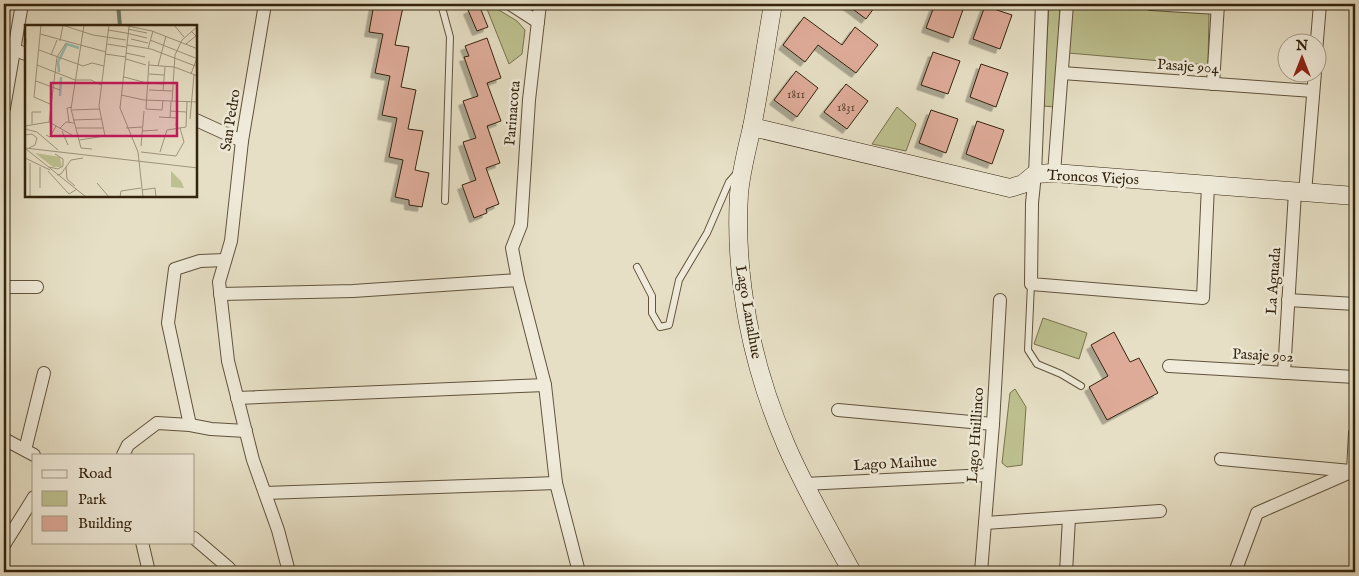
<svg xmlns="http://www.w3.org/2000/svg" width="1359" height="576" viewBox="0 0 1359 576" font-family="'IM FELL English',serif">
<defs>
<filter id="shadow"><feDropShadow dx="-4.5" dy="4.5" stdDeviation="0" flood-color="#0004"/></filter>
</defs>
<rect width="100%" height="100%" fill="#e6dfc5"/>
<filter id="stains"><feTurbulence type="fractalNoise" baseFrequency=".004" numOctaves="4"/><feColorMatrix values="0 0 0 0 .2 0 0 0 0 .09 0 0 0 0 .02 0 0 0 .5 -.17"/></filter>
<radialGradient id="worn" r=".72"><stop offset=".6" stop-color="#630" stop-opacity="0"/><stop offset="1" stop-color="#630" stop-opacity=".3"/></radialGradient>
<!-- green -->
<g fill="#bdc08f" stroke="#78724e">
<polygon points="485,4 489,4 517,21 525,30 522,54 509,64"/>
<polygon points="1049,4 1060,4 1055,107 1043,106"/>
<polygon points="1071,4 1209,13 1208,65 1068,53"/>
<polygon points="897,107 916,124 906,151 872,144"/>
<polygon points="1043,318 1087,333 1079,359 1034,344"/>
<polygon points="1015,389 1026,407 1022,465 1007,467 1002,463 1010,393"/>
</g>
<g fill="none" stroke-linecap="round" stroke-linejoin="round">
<!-- stream -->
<polyline stroke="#6f8070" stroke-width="4" points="118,4 120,26"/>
</g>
<!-- building -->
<g fill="#deab99" stroke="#33240e" filter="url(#shadow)">
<polygon points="374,4 387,4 403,7 395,45 409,47 401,87 416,90 408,129 423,131 415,170 429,173 422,207 409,205 409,200 395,197 403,160 389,157 397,118 382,115 390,76 375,73 383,34 369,32"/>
<polygon points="846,4 877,4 866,19"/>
<polygon points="935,4 965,4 953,38 926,28"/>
<polygon points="479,5 488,27 477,31 468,10"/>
<polygon points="985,6 1012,15 1000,49 973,39"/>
<polygon points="804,17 842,45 855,27 878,45 856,73 818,45 805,62 783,45"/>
<polygon points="487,38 501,78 487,83 501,121 487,126 500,163 486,168 499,204 486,209 487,213 474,218 462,185 476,180 463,142 476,138 463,101 478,96 464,57 469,56 465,46"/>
<polygon points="933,52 960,61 948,94 921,85"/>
<polygon points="981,64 1008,73 996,107 970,97"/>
<polygon points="796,71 818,88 797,117 774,100"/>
<polygon points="846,84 868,101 847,129 824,112"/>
<polygon points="931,110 958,119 946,153 919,143"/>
<polygon points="977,121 1004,130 992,164 966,154"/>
<polygon points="1114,332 1130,362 1139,358 1158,393 1107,420 1089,387 1108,376 1091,345"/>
</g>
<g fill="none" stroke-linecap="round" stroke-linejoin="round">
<!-- lane casing -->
<g stroke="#60533c" stroke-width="8">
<g id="lane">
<polyline points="441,4 450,37 445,201"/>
<polyline points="637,267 652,296 652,313 660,327 669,325 679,280 707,233 729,182 737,173"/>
<polyline points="1031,284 1028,350 1037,364 1061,374 1081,386"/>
</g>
</g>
<!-- street casing -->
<g stroke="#60533c" stroke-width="14">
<g id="street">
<polyline points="265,4 242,141 231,241 219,282 228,361 253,460 278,530 289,572"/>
<polyline points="510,4 538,22"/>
<polyline points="540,4 529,100 521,225 512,248 518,280 545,385 556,483 579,572"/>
<polyline points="1042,4 1035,174 1032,203 1031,284 1203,298 1208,185"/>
<polyline points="1151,4 1218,8"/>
<polyline points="4,46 26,54"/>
<polyline points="1316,52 1320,4"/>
<polyline points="1062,73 1313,91"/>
<polyline points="1213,84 1218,4"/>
<polyline points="4,108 22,4"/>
<polyline points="196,120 242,141"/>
<polyline points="1054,173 1067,4"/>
<polyline points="1305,193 1315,72"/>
<polyline points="4,287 37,287"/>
<polyline points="220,294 353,291 518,280"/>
<polyline points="1288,300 1355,304"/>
<polyline points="1169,366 1355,377"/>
<polyline points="1284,373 1295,192"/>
<polyline points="237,398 545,385"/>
<polyline points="838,410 993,424"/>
<polyline points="190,425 168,323 175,269 200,261 225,260"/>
<polyline points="4,439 34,455"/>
<polyline points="25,450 44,373"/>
<polyline points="123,455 128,445 157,423 190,425 211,429 246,431"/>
<polyline points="1221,459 1351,471"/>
<polyline points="1353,471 1355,433"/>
<polyline points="804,484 988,475"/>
<polyline points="265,493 556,483"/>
<polyline points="985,523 1160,511"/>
<polyline points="194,538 229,568"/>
<polyline points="142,542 149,572"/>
<polyline points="4,545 34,497"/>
<polyline points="981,572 993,424 1000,300"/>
<polyline points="1066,572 1069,518"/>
<polyline points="1235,572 1257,513 1353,471"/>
</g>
</g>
<!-- secondary casing -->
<g stroke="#33240e" stroke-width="19">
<g id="secondary">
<path d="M773,4C766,45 760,86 752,127C747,149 741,171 739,194C734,279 752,366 786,445C805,489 829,530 852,572"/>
<polyline points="752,127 1010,188 1023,184 1035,174 1054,173 1355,196"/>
</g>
</g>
<!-- lane -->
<use href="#lane" stroke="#efead9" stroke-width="6"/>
<!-- street -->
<use href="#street" stroke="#efead9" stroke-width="12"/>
<!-- secondary -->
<use href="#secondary" stroke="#efead9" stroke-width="18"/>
</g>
<g text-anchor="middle" stroke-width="5" stroke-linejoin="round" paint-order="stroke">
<!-- number labels -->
<g font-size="12" fill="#5e4631">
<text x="796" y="98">1811</text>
<text x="846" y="111">1831</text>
</g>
<!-- street labels -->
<g font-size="15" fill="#33240e" stroke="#efead9">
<text transform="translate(1188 66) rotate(4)" y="5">Pasaje 904</text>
<text transform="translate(512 113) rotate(-85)" y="5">Parinacota</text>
<text transform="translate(230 120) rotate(-81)" y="5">San Pedro</text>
<text transform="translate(1093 177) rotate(3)" y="5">Troncos Viejos</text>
<text transform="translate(1273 281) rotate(-86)" y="5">La Aguada</text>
<text transform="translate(749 312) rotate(80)" y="5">Lago Lanalhue</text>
<text transform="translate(1263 355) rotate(3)" y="5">Pasaje 902</text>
<text transform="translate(975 435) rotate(-86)" y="5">Lago Huillinco</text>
<text transform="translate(895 463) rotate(-3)" y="5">Lago Maihue</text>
</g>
</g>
<!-- overview -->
<g transform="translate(25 25)">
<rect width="172" height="172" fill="#e6dfc5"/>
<path d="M10,128L35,132L37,142H28ZM146,146L156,156L159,163L146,162Z" fill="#bdc08f"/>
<path fill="none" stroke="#97bdb1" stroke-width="2.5" d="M34,47L33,37L42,19L54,23M35,71L36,52"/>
<path fill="none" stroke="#9e947c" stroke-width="1" d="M16,0L9,72L25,79M37,0L68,10L101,15M59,0L46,84L56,123L67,124M98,0L127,6L173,24M149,0L159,12M104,2L95,83L113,127L118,172M103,4L122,8M83,5L101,8M101,8L122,13M15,9L81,27M106,14L123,18M125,15L173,34M35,16L38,0M82,19L101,22M161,19L171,11L166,6M102,20L126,24L173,42M123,24L128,6M14,25L58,41L67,38L79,41M101,28L120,32M80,29L101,32M26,30L32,15M0,34L1,14M101,34L121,40M124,36L121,84L137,85L138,75M12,40L50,55H66L76,60M124,40L149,42L173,51M133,41L141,11M124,49L139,50M166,49L172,33M99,52L122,58M11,56L35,65M123,58L139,59M124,65L147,66M138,66L140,42M96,70L119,75L173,77M147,76L150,30L157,15L173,1M47,85L74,84M145,86L161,87M134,92L152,93M145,92L146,76M165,94L169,50M48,95L77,94M24,97L32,32L41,18M44,97L42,83L47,82M7,99V87H16M0,101L24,97L47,110M151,101L152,86M35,103L41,97L49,98M51,103H78M101,103L117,102M0,104L12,107L33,125M37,106L43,120M117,106L133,105M0,110L7,109L12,113L10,120L4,123M21,110L25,112L31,101M54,115L80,111L74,81L84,0M116,121L119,86M0,123L173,143M1,124L61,172M116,127L151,131L159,117L155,103M135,127L142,105L161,102L162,77M0,133L25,145M24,142L33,144L38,141V134L30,129M41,142L42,154L50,161M23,146L44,169L52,164M32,150L36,149L46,135L58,133M72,158L84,172M15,163V142M117,165L130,163L131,172M5,172V138M95,172L96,166L116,163"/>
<path fill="#c2185b" fill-opacity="0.15" stroke="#c2185b" stroke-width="2.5" d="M26,58H152V111H26Z"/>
<rect width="172" height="172" fill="none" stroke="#33240e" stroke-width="2.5"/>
</g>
<!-- margin -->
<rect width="1359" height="576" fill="none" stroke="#e6dfc5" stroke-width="20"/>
<rect x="5" y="5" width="1349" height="566" fill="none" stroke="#33240e" stroke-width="2.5"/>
<rect x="10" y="10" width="1339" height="556" fill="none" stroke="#33240e"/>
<!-- legend -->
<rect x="32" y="454" width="162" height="90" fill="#efead9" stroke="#a49b88"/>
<rect x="42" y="470" width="25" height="8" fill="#efead9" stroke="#a49b88"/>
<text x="78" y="478" font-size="15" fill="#33240e">Road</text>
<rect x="42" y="491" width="25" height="15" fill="#bdc08f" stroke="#a49b88"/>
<text x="78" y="504" font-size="15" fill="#33240e">Park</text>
<rect x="42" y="516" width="25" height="15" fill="#deab99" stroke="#a49b88"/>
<text x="78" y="528" font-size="15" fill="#33240e">Building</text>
<!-- north arrow -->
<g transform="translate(1302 58)"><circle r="24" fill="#efead9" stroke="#a49b88"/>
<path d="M0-4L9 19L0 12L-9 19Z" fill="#8f2418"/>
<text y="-8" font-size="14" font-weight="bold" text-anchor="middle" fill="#33240e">N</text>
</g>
<rect width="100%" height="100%" filter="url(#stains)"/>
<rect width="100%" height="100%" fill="url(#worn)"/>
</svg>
